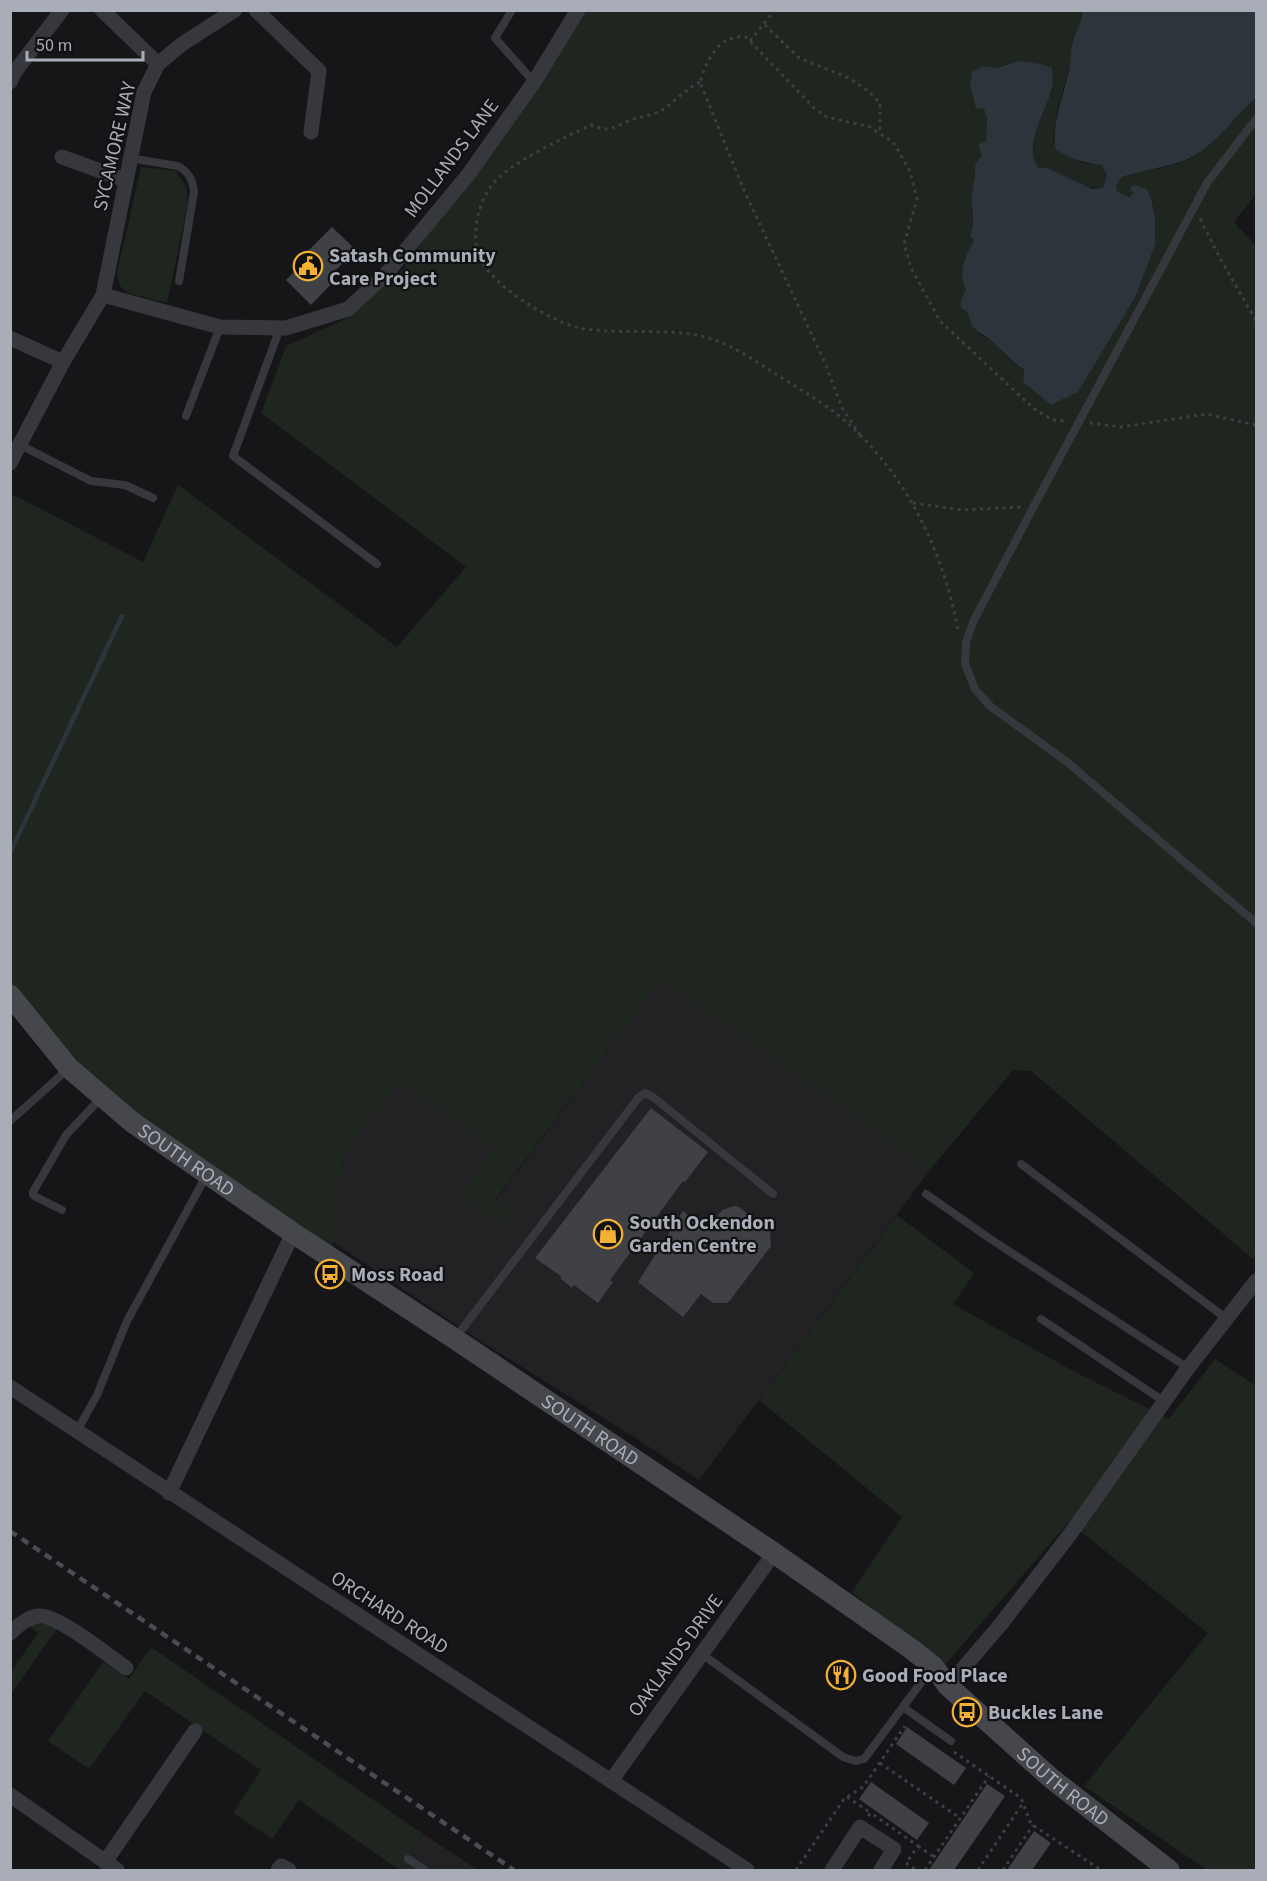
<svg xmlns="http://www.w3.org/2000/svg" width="1267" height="1881" viewBox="0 0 1267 1881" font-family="'Source Sans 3',sans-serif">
<rect width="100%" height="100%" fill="#161618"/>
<!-- built -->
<g fill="#222225">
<polygon points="661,979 930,1170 699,1480 637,1439 482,1342 333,1242 343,1157 398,1082 494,1147 496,1200"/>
<polygon points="423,1834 478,1870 397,1870"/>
</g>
<!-- green -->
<g fill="#1e261f">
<path d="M581,11H1082L1080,27L1072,44L1070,64L1058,108L1053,141L1082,163L1102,165L1107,176L1103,188C1088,189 1073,182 1060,175C1053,171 1044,171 1038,167C1022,156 1047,103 1053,89L1019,61L997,68L984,66V109L987,119L986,141L982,155L975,165C976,176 973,184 972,195C971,209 976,221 970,235L974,241C965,256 957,273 966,289L961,299L968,313L970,323L979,334L995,343L1013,363L1024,370L1023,382L1051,405L1078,392L1136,296L1155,245V219L1152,202L1133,193L1131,197L1118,193L1116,186L1120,179C1137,169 1166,170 1187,160C1217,146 1232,118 1256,98V194L1234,222L1256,246V1254L1253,1259L1031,1071L1013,1070L930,1170L661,979L496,1199L512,1213L503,1226L461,1196L494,1147L398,1082L343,1157L332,1251L181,1151L83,1071L11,983L10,502L14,495L143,562L178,485L397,647L466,567L261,413L286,346L346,319L403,269L433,228Z"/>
<polygon points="141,167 176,171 186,187 188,203 167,303 128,293 120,286 117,273"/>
<polygon points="897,1215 974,1273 953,1304 1075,1372 1169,1419 1215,1359 1256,1386 1256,1870 1207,1870 1084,1786 1208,1633 1069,1522 942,1668 852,1592 902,1517 759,1400"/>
<polygon points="48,1622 58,1627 11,1694 11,1672 38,1633 30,1626"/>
<polygon points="151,1647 423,1834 398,1869 299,1800 272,1839 233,1813 261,1770 145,1691 89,1769 48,1741 103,1662 129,1679"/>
</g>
<!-- water -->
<path fill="#2c353c" d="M1082,11H1256V98C1231,119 1215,149 1183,161C1171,166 1126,174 1121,178C1119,180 1118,184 1116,186L1118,192L1130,197L1133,193L1130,188L1134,185L1147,189L1152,202L1155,219V245L1136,296L1078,392L1051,405L1023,382L1024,370C1012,362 1005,353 995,344C982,331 971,334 968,313L961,307V299L966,289C957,273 965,256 974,241L970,235C976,221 971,209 972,195C973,184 976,176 975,165L982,155L978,145L986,141L987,119L984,109L976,108L970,85L972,72L984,66L997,68L1019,61L1040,64L1052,68C1052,76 1054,85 1051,92C1045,112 1022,150 1039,168H1047L1092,189L1103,188L1107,176L1102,165C1085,163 1071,159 1056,150C1050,126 1066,90 1070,64C1071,58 1070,52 1072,46C1074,33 1082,26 1082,11Z"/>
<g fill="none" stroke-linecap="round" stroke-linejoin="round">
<!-- stream -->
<polyline stroke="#2c353c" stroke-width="4.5" points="10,853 122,616"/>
</g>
<!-- building -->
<g fill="#404145">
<polygon points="332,227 356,250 330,276 334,281 311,305 286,280 312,254 308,251"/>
<polygon points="651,1108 708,1152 685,1182 683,1181 610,1280 613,1282 598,1303 574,1285 572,1288 560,1278 562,1277 535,1258"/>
<polygon points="734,1206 739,1207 767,1229 770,1232 771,1246 731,1299 727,1303 713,1303 701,1294 683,1317 638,1282 683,1211 707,1230 722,1210"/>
<polygon points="907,1727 966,1768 954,1785 896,1744"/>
<polygon points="871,1782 929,1823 917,1840 859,1799"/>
<polygon points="987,1784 1005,1796 990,1818 954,1870 929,1870"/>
<polygon points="1034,1831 1051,1843 1032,1870 1007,1870"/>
</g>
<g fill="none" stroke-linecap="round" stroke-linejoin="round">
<!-- path -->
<g stroke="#3d3f44" stroke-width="3" stroke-dasharray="3 4.5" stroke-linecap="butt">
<polyline points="765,25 799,58 849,78 867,90 880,103 880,133"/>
<polyline points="750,41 775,10"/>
<path d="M700,82C686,89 675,101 662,110C653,116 641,116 631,120C613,127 611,133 591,125C564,138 508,163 491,186C478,204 471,235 479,256C490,285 550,321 579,328C588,330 598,330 607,331C642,333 681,328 715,340C739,349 760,364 782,378C808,394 834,409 856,431"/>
<polyline points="1200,219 1220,258 1256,321"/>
<polyline points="1090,423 1121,427 1207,414 1256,425"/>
<path d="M860,435L842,408L825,363L743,188L700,82C707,59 719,34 746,37L815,109L827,117L870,127L893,142L910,171L917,199L904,244L911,268L940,321L1034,409L1053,420L1068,421"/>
<path d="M860,435C913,488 944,557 958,630"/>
<polyline points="913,503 962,510 1021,507"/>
<polyline points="954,1752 1021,1798 1031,1824 1101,1870"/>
<polyline points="880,1763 960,1818"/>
<polyline points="847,1797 871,1813"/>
<polyline points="868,1816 871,1813 918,1846 906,1863 916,1870"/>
<polyline points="918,1846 934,1857"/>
<polyline points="796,1870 844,1799 863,1787 905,1726"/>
<polyline points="925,1870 989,1776"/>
<polyline points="978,1870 1023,1803"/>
<polyline points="1003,1870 1033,1825"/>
</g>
<!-- service -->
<g stroke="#37383d" stroke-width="8">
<polyline points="512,10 495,38 534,82"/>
<polyline points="1256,119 1207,183 1035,504 974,620 966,642 965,664 975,689 990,706 1067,762 1256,923"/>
<path d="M130,158L177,166C188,170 193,181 194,192L179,281"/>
<polyline points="280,328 233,456 377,564"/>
<polyline points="186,416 220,327"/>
<polyline points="20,445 91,481 125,485 153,498"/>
<polyline points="10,1121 68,1069"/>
<polyline points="1021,1164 1227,1319"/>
<polyline points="926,1194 989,1238 1188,1368"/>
<polyline points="62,1210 36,1197 33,1195 33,1192 66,1135 101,1098"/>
<polyline points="1041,1319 1165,1402"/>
<polyline points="456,1337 639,1097 645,1093 653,1097 773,1194"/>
<polyline points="77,1431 97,1395 127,1321 206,1176"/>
<polyline points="702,1654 843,1757 855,1761 864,1759 932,1668"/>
<polyline points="903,1707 951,1741"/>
<polyline points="408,1859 425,1870"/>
</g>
<!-- minor -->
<g stroke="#37383d" stroke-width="15">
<polyline points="102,10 158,64"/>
<polyline points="256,10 319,71 311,132"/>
<polyline points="10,82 14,73 62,10"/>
<polyline points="62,157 125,180"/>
<polyline points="103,295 144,92 158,64 182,44 235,10"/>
<polyline points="10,338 63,362"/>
<polyline points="10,463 63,362 103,295 220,327 286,328 348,309 386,274 468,175 534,82 578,10"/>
<polyline points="10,1387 747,1870"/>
<polyline points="169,1493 293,1233"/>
<path d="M10,1633C18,1626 26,1618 38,1616C56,1613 109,1656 126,1668"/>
<polyline points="948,1686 1001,1624 1071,1533 1188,1368 1256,1281"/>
<polyline points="611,1781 774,1553"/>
<polyline points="10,1795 117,1870"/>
<polyline points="105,1862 195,1731"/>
<polyline points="278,1870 281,1866 289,1870"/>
<polyline points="832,1870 860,1827 894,1849 881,1870"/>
</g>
<!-- secondary -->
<path stroke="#45474d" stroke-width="21" id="s1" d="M10,995L69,1068L132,1122L293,1233L455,1339L774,1553L910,1648L933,1666L948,1686L1052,1779L1169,1870"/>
<!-- rail -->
<polyline stroke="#4a4c52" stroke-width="4.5" stroke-dasharray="8 6" stroke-linecap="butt" points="10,1531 514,1870"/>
</g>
<!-- icons -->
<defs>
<g id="civic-ring" transform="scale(1.5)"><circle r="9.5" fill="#111113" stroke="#f2b134" stroke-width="1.5"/><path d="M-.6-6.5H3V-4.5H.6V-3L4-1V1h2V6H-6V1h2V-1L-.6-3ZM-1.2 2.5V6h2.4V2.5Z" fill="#f2b134"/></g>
<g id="shop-ring" transform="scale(1.5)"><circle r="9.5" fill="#111113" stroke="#f2b134" stroke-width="1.5"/><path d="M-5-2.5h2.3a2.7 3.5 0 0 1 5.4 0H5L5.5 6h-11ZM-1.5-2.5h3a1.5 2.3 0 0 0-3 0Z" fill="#f2b134"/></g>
<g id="bus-ring" transform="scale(1.5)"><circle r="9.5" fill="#111113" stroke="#f2b134" stroke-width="1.5"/><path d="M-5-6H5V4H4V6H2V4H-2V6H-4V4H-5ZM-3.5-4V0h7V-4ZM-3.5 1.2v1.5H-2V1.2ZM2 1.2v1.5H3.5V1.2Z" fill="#f2b134"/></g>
<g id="restaurant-ring" transform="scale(1.5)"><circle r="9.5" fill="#111113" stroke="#f2b134" stroke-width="1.5"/><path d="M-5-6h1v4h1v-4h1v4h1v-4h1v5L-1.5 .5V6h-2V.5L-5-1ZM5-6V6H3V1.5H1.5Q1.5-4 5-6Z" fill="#f2b134"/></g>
</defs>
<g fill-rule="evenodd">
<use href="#civic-ring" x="308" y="266"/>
<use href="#shop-ring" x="608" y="1234"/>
<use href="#bus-ring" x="330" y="1274"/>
<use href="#restaurant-ring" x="841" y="1675"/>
<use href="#bus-ring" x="967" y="1712"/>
</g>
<g text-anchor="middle" stroke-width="4.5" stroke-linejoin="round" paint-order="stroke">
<!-- street labels -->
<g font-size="20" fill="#a8adb8" stroke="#111113">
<text transform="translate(114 146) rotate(-77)" y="7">SYCAMORE WAY</text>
<text transform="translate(451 158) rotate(-53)" y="7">MOLLANDS LANE</text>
<text dy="7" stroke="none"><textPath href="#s1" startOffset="243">SOUTH ROAD</textPath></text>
<text dy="7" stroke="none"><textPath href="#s1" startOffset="729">SOUTH ROAD</textPath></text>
<text transform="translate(390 1612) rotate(33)" y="7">ORCHARD ROAD</text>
<text transform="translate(675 1655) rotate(-54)" y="7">OAKLANDS DRIVE</text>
<text dy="7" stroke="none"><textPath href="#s1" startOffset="1323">SOUTH ROAD</textPath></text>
</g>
<!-- poi labels -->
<g font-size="20" font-weight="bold" fill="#a8adb8" stroke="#111113" text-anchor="start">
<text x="329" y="262">Satash Community<tspan x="329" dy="23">Care Project</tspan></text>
<text x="629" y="1229">South Ockendon<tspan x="629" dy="23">Garden Centre</tspan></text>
<text x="351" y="1281">Moss Road</text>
<text x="862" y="1682">Good Food Place</text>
<text x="988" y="1719">Buckles Lane</text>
</g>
</g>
<!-- border -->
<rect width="1267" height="1881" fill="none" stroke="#a8adb8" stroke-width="24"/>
<!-- scale -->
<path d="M27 51v9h116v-9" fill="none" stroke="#a8adb8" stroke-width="3"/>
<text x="36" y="51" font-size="18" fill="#a8adb8" stroke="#111113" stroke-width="4.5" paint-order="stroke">50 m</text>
</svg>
